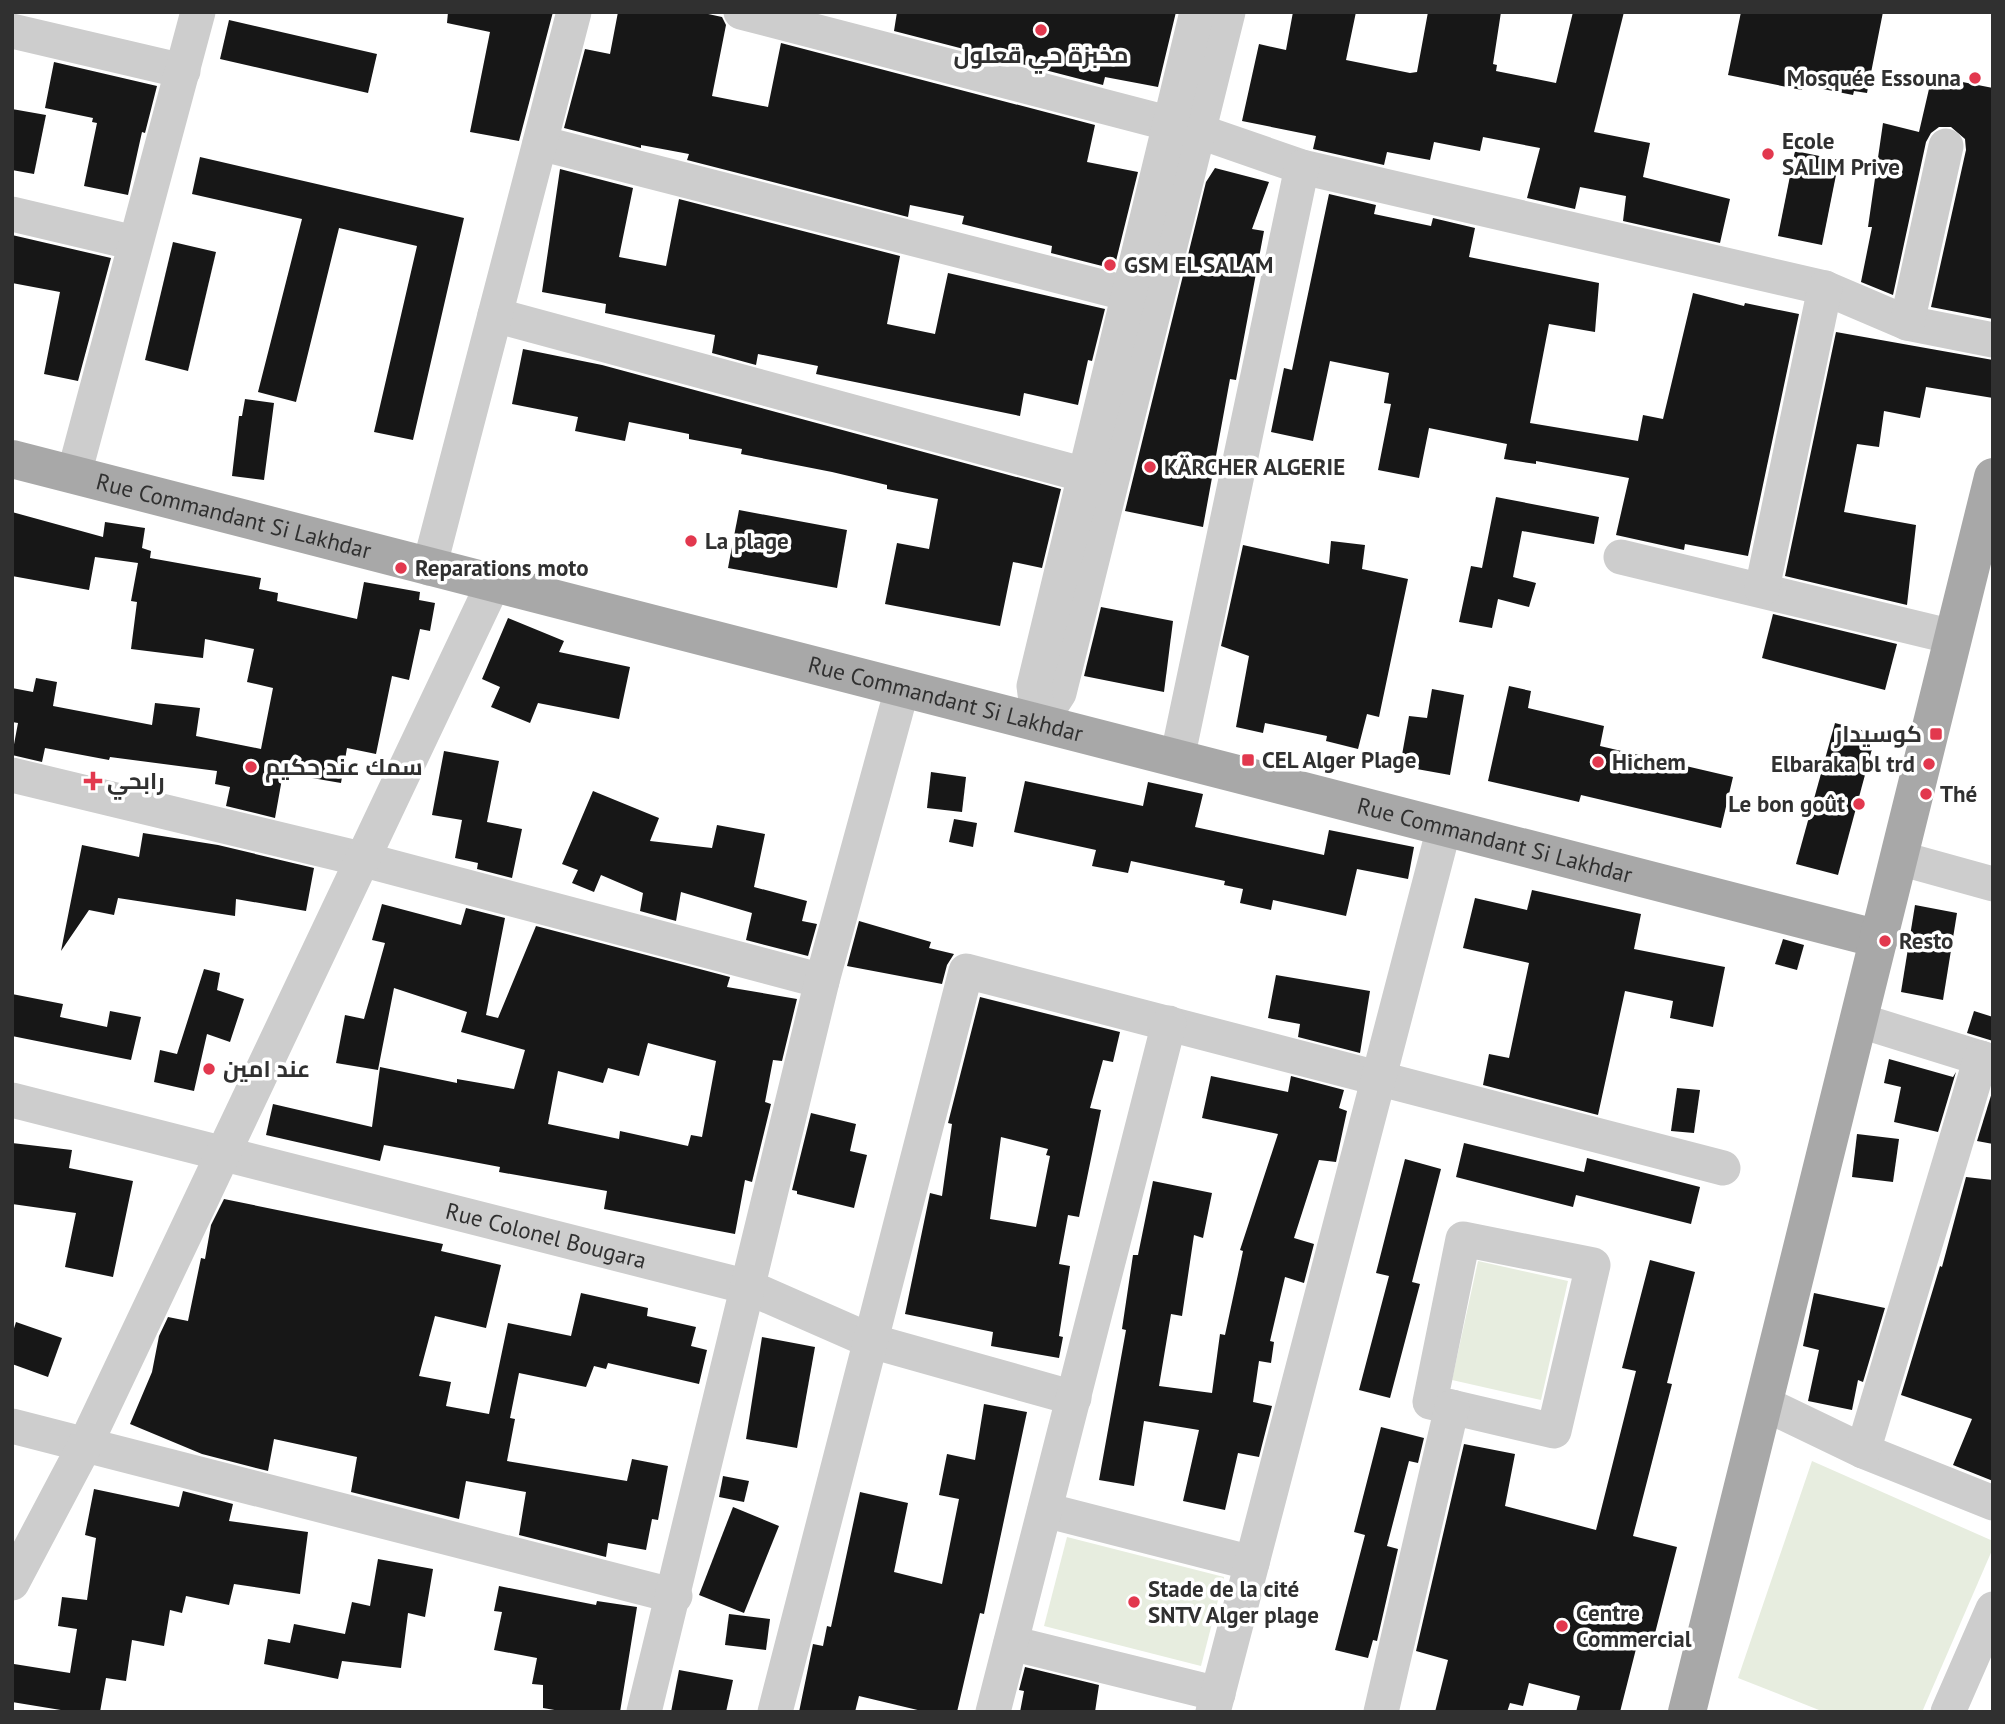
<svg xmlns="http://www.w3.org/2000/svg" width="2005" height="1724" viewBox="0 0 2005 1724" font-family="'PT Sans',Cairo,sans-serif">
<rect width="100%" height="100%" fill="#fff"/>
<!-- green -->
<g fill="#e7eddf">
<polygon points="1478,1261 1568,1281 1541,1400 1452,1380"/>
<polygon points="1812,1461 1993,1541 1993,1548 1922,1712 1824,1712 1738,1678"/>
<polygon points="1067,1537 1224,1577 1201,1666 1044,1626"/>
</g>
<!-- building -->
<g fill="#171717" fill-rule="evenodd">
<polygon points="448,12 553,12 519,141 470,132 490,32 447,23"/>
<polygon points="618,12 699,12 722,17 726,25 712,96 768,107 781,43 1095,125 1087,162 1138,172 1114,269 1051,253 1052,246 962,224 964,216 910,205 908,217 687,160 689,154 641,145 641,148 564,128 585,49 610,54"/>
<polygon points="897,12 1176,12 1158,87 1105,77 1103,85 894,31"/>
<polygon points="1293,12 1356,12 1346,60 1410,73 1417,72 1428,12 1501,12 1493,64 1497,65 1496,71 1556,83 1573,12 1624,12 1594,132 1650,143 1643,177 1730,199 1720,243 1623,221 1626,196 1580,187 1575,209 1527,198 1540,148 1483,137 1480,151 1434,142 1430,160 1387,152 1384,165 1313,149 1316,136 1242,121 1259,44 1286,50"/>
<polygon points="1741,12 1883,12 1867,93 1854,91 1853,95 1803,85 1802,90 1728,75"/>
<polygon points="229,20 377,54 368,93 220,59"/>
<polygon points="54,62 157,86 145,133 142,132 128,195 84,186 97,123 92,122 93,118 45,108"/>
<polygon points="1932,76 1993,88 1993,319 1931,307 1966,150 1965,139 1951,127 1939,127 1931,133 1926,142 1893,295 1861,282 1872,227 1868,227 1883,123 1919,132"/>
<polygon points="12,109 46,115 34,174 12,170"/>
<polygon points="1795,151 1839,160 1822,245 1778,236"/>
<polygon points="200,157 464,218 413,440 374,432 417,246 339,228 296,402 258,392 302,219 192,194"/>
<polygon points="1215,168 1269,182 1252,229 1264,231 1236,380 1230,379 1203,527 1125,511 1206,182"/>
<polygon points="560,169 633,188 619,257 666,266 679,199 900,256 887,324 935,334 948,273 1105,309 1092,361 1088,360 1078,405 1024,393 1020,416 816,374 818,366 758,354 756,365 712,353 715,335 605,313 606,304 542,292"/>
<polygon points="1329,194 1376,205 1374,214 1431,226 1433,218 1475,228 1469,257 1599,283 1595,332 1549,324 1530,423 1638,441 1643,415 1663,419 1693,293 1744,306 1745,303 1799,314 1748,556 1685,544 1684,550 1616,535 1629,478 1536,461 1536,464 1504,459 1507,444 1429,428 1419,478 1378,470 1391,404 1384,403 1389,373 1330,361 1313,441 1271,432 1284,368 1292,370"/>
<polygon points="12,235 111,258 78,381 44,374 60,292 12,283"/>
<polygon points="173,242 216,252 188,371 145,360"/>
<polygon points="1836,332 1993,360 1993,398 1926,387 1920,418 1884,411 1879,447 1857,444 1844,512 1916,525 1907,605 1785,576"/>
<polygon points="523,349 602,365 1061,489 1042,568 1013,562 1000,626 885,604 897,543 929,549 938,499 887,489 887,485 832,472 741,454 742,449 689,439 689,434 629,422 625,441 575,431 578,417 512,404"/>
<polygon points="245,399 274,403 264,480 232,476 239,416 242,416"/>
<polygon points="1496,497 1599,517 1594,544 1522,531 1513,577 1536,583 1529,607 1498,599 1492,628 1459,622 1471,566 1482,568"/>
<polygon points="739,510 847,530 837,588 728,568"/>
<polygon points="12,512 103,537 105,522 145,528 142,548 151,551 150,558 261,578 259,589 278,593 277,601 357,619 364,582 420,592 419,600 435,603 430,631 420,629 409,680 392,676 376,754 347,748 341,783 283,773 275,818 226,806 230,787 215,784 217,771 110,757 109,760 45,748 42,762 12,755 18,723 12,722 12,688 33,692 36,678 57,682 53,706 152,725 155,703 200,708 196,736 261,749 273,688 247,682 254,649 205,639 203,658 131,649 137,602 131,601 138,563 95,557 89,590 12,576"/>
<polygon points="1331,541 1365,545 1362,569 1408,579 1379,717 1367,714 1358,749 1326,741 1327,736 1265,723 1263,733 1236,727 1249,656 1221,646 1243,545 1329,564"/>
<polygon points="1101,607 1173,621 1164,692 1084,676"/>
<polygon points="1773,614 1897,644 1885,690 1762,658"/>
<polygon points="508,618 564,641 559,652 630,667 619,719 538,703 530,723 491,707 500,687 482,679"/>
<polygon points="1509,686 1531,691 1528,708 1604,726 1600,746 1733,777 1721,828 1581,795 1579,802 1488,781"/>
<polygon points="1432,689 1464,695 1450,775 1400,766 1409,716 1427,718"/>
<polygon points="1835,723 1876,734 1838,875 1796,864"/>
<polygon points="444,751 499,761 487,822 522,829 512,878 477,869 478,863 455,858 462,820 432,815"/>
<polygon points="931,772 966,777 962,812 927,808"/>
<polygon points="1025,781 1143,806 1148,782 1203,794 1195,827 1324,855 1329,830 1414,847 1408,879 1357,869 1346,916 1273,900 1271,910 1240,903 1243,889 1224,885 1225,881 1131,861 1128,873 1092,866 1096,850 1014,832"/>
<polygon points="593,791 659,818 650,841 712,848 717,825 765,834 754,887 807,901 802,921 817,924 808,956 746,940 752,913 681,892 676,921 640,911 643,893 601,875 594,892 572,883 578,870 562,864"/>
<polygon points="954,819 977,823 973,847 949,842"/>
<polygon points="143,833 218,845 314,868 306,911 236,899 235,916 118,898 114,915 89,910 61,951 82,845 139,857"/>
<polygon points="1532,890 1641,914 1634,949 1725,967 1713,1027 1670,1018 1673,1001 1625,991 1598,1115 1483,1085 1489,1054 1509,1058 1529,963 1463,948 1475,898 1527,910"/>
<path d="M382,904L461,925L466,908L505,918L486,1015L498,1018L536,926L730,977L727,987L797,999L782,1061L773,1060L765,1102L771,1104L752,1182L745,1180L735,1234L604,1209L607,1191L499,1172L500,1167L384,1145L380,1161L266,1135L273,1104L372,1127L380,1067L457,1083V1079L514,1089L525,1050L461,1032L467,1012L394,988L378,1070L336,1063L345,1015L364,1019L385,943L372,940ZM648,1043L716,1061L702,1137L691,1135L688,1146L620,1131L619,1139L548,1124L558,1071L603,1083L608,1068L639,1076Z"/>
<polygon points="1915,905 1957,913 1943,1000 1901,992"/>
<polygon points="859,921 931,942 929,948 954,954 947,965 942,984 847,966"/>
<polygon points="1783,939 1804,945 1797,970 1775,964"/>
<polygon points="204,969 220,973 217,990 244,999 230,1042 207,1034 194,1091 154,1082 160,1050 177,1054"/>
<polygon points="1276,975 1370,991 1360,1053 1298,1037 1300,1024 1268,1018"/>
<polygon points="12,994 63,1004 60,1017 107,1027 110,1011 141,1017 131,1060 12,1036"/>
<path d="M980,997L1120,1032L1113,1062L1103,1060L1090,1108L1101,1110L1079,1217L1068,1215L1059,1264L1070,1266L1059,1336L1063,1337L1059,1358L991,1346L993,1332L905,1314L930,1193L942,1196L952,1124L948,1123ZM1001,1137L1048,1149L1046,1155L1050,1156L1036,1227L990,1219Z"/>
<polygon points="1974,1011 1993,1017 1993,1041 1967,1033"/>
<polygon points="1889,1059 1953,1077 1956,1072 1938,1132 1894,1122 1901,1087 1884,1083"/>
<polygon points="1211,1076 1288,1092 1291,1076 1344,1090 1339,1108 1347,1111 1336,1162 1319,1160 1294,1238 1314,1244 1304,1283 1285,1277 1270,1341 1274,1342 1271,1363 1259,1361 1253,1402 1272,1406 1259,1457 1238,1453 1225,1510 1183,1501 1199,1430 1144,1421 1134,1486 1099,1480 1126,1330 1122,1329 1133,1255 1138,1255 1153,1181 1212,1193 1203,1238 1194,1235 1182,1316 1171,1314 1159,1386 1212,1393 1220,1334 1225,1335 1243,1251 1240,1250 1278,1134 1202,1118"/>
<polygon points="1677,1088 1700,1090 1694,1133 1671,1131"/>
<polygon points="1993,1089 1993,1144 1977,1141"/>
<polygon points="811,1113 856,1124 850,1151 867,1155 854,1208 797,1194 797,1191 792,1190"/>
<polygon points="1857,1134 1899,1139 1893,1182 1852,1177"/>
<polygon points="12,1143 72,1150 69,1168 133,1181 113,1277 65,1267 76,1213 12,1204"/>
<polygon points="1464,1143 1584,1172 1587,1158 1700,1187 1691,1224 1576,1195 1573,1207 1456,1177"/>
<polygon points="1405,1159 1441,1169 1412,1282 1420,1284 1390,1398 1359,1390 1389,1276 1376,1273"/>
<polygon points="1966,1177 1993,1180 1993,1481 1953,1465 1972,1419 1901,1395 1940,1266 1942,1267"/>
<polygon points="224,1199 443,1244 441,1251 501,1265 486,1328 435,1316 419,1376 451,1382 446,1406 489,1414 508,1323 571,1336 581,1293 648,1308 647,1316 696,1327 691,1346 707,1350 699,1384 608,1363 606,1369 594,1366 586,1387 519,1373 510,1418 515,1419 507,1461 627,1481 632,1459 668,1466 658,1520 652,1519 646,1550 608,1543 606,1557 519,1535 526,1492 466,1481 459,1519 351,1492 357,1457 274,1439 268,1471 202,1454 130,1424 152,1372 159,1336 168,1317 188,1321 201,1258 205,1259 211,1225"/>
<polygon points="1650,1260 1695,1272 1667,1383 1672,1384 1633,1536 1677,1547 1651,1649 1637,1645 1620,1712 1576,1712 1580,1696 1529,1683 1523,1706 1510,1703 1507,1712 1435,1712 1448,1660 1416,1651 1464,1444 1515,1454 1505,1506 1596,1530 1636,1371 1622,1368"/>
<polygon points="1814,1293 1885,1308 1863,1382 1858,1380 1852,1410 1808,1401 1819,1350 1803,1346"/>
<polygon points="16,1322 62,1338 48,1377 12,1364 12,1335"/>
<polygon points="762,1337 815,1347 797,1448 746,1439"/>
<polygon points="984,1404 1027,1412 984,1614 980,1613 957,1712 926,1712 859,1696 855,1712 799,1712 813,1644 823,1646 827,1626 831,1627 860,1492 908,1503 894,1572 942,1584 959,1499 939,1495 947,1454 975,1460"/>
<polygon points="1381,1427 1424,1438 1418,1463 1409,1461 1387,1546 1398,1549 1377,1641 1373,1640 1368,1658 1335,1650 1365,1535 1354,1532"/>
<polygon points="723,1476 749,1481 744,1502 719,1497"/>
<polygon points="94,1489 179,1507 183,1491 233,1504 229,1521 308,1532 300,1594 234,1584 229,1605 186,1596 182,1613 170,1610 164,1646 132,1640 126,1681 106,1678 100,1712 73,1712 12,1702 14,1664 70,1673 77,1629 58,1626 62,1597 87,1600 96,1538 85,1535"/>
<polygon points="733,1507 779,1526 744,1613 699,1595"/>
<polygon points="378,1559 433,1569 425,1617 408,1613 401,1668 342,1661 338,1679 264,1664 268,1639 290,1643 294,1624 345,1634 352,1602 370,1606"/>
<polygon points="499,1586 596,1605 597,1601 637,1607 620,1712 566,1712 543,1708 543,1685 532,1684 537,1658 494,1650 502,1612 494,1611"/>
<polygon points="729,1614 770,1619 766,1650 725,1645"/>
<polygon points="1025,1667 1099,1685 1095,1712 1020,1712 1024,1691 1019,1690"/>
<polygon points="679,1670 733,1680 726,1712 671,1712"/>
</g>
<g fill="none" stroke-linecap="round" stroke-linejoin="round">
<!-- minor -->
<g stroke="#cdcdcd" stroke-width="35">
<polyline points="741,12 1198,131 1302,167 1825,288 1907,323 1993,340"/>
<polyline points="12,31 183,71"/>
<polyline points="540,143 1129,294"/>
<polyline points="12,214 135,243"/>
<polyline points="495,315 1085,475"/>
<polyline points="1907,323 1946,146"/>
<polyline points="74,474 198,12"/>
<polyline points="1621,557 1953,637"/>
<polyline points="429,568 574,12"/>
<polyline points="1762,589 1825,288"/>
<polyline points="1039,724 1059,693 1228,12"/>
<polyline points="1039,724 1034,686 1197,12"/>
<polyline points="1177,759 1302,167"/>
<polyline points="12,775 361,859 822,981"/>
<polyline points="1899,858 1993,884"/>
<polyline points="1858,1020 1993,1062"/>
<path id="s1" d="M12,1100L748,1287L871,1341L1074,1398"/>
<polygon points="1463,1239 1593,1265 1554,1431 1430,1402"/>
<polyline points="1763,1403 1863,1451 1993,1503"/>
<polyline points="12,1426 675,1596"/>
<polyline points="1863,1451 1981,1058"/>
<polyline points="1045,1510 1252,1563"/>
<polyline points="12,1583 85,1445 493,584"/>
<polyline points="1011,1643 1218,1694"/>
<polyline points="644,1712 822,981 902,689"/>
<polyline points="775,1712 966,971 1723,1168"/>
<polyline points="993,1712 1169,1023"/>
<polyline points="1213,1712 1444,828"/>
<polyline points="1381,1712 1452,1407"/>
<polyline points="1948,1712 1993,1609"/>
</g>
<!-- major -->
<g stroke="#a8a8a8" stroke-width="38">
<path id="s2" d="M12,459L1879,939"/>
<polyline points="1687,1712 1993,477"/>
</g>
</g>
<!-- markers -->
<g fill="#e2384e" stroke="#fff" stroke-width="2.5">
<circle cx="1041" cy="30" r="7"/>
<circle cx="1975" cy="78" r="7"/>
<circle cx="1768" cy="154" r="7"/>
<circle cx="1110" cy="265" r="7"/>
<circle cx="1150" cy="467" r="7"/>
<circle cx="691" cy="541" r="7"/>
<circle cx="401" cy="568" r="7"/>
<rect x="1929" y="727" width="14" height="14" rx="3.5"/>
<rect x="1241" y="753" width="14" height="14" rx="3.5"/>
<circle cx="1598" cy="762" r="7"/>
<circle cx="1929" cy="764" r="7"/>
<circle cx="251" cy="767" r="7"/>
<path d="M89.5 770.5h7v7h7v7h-7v7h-7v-7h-7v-7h7z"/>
<circle cx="1926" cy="794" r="7"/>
<circle cx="1859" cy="804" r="7"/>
<circle cx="1885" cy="941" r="7"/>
<circle cx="209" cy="1069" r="7"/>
<circle cx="1134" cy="1602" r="7"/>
<circle cx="1562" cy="1626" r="7"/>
</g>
<g text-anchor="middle" stroke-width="7" stroke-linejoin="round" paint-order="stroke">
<!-- poi labels -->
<g font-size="23" font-weight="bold" fill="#303030" stroke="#fff" text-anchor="start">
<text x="1041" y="63" text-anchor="middle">مخبزة حي قعلول</text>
<text x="1961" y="86" text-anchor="end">Mosquée Essouna</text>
<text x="1782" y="149">Ecole<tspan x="1782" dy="26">SALIM Prive</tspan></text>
<text x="1124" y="273">GSM EL SALAM</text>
<text x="1164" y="475">KÄRCHER ALGERIE</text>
<text x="705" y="549">La plage</text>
<text x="415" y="576">Reparations moto</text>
<text x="1922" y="742" text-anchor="end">كوسيدار</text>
<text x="1262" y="768">CEL Alger Plage</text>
<text x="1612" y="770">Hichem</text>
<text x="1915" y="772" text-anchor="end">Elbaraka bl trd</text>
<text x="265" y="775">سمك عند حكيم</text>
<text x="107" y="789">رابحي</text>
<text x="1940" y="802">Thé</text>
<text x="1845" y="812" text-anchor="end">Le bon goût</text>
<text x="1899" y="949">Resto</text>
<text x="223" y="1077">عند امين</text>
<text x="1148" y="1597">Stade de la cité<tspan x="1148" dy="26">SNTV Alger plage</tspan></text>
<text x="1576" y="1621">Centre<tspan x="1576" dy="26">Commercial</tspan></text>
</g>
<!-- street labels -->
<g font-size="23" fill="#303030" stroke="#fff">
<text dy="8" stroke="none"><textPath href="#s2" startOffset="229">Rue Commandant Si Lakhdar</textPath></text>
<text dy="8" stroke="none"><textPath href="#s2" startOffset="964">Rue Commandant Si Lakhdar</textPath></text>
<text dy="8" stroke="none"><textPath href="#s2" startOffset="1531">Rue Commandant Si Lakhdar</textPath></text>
<text dy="8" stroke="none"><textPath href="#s1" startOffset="551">Rue Colonel Bougara</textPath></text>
</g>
</g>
<!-- border -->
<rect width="2005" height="1724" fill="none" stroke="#303030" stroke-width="28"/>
</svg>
